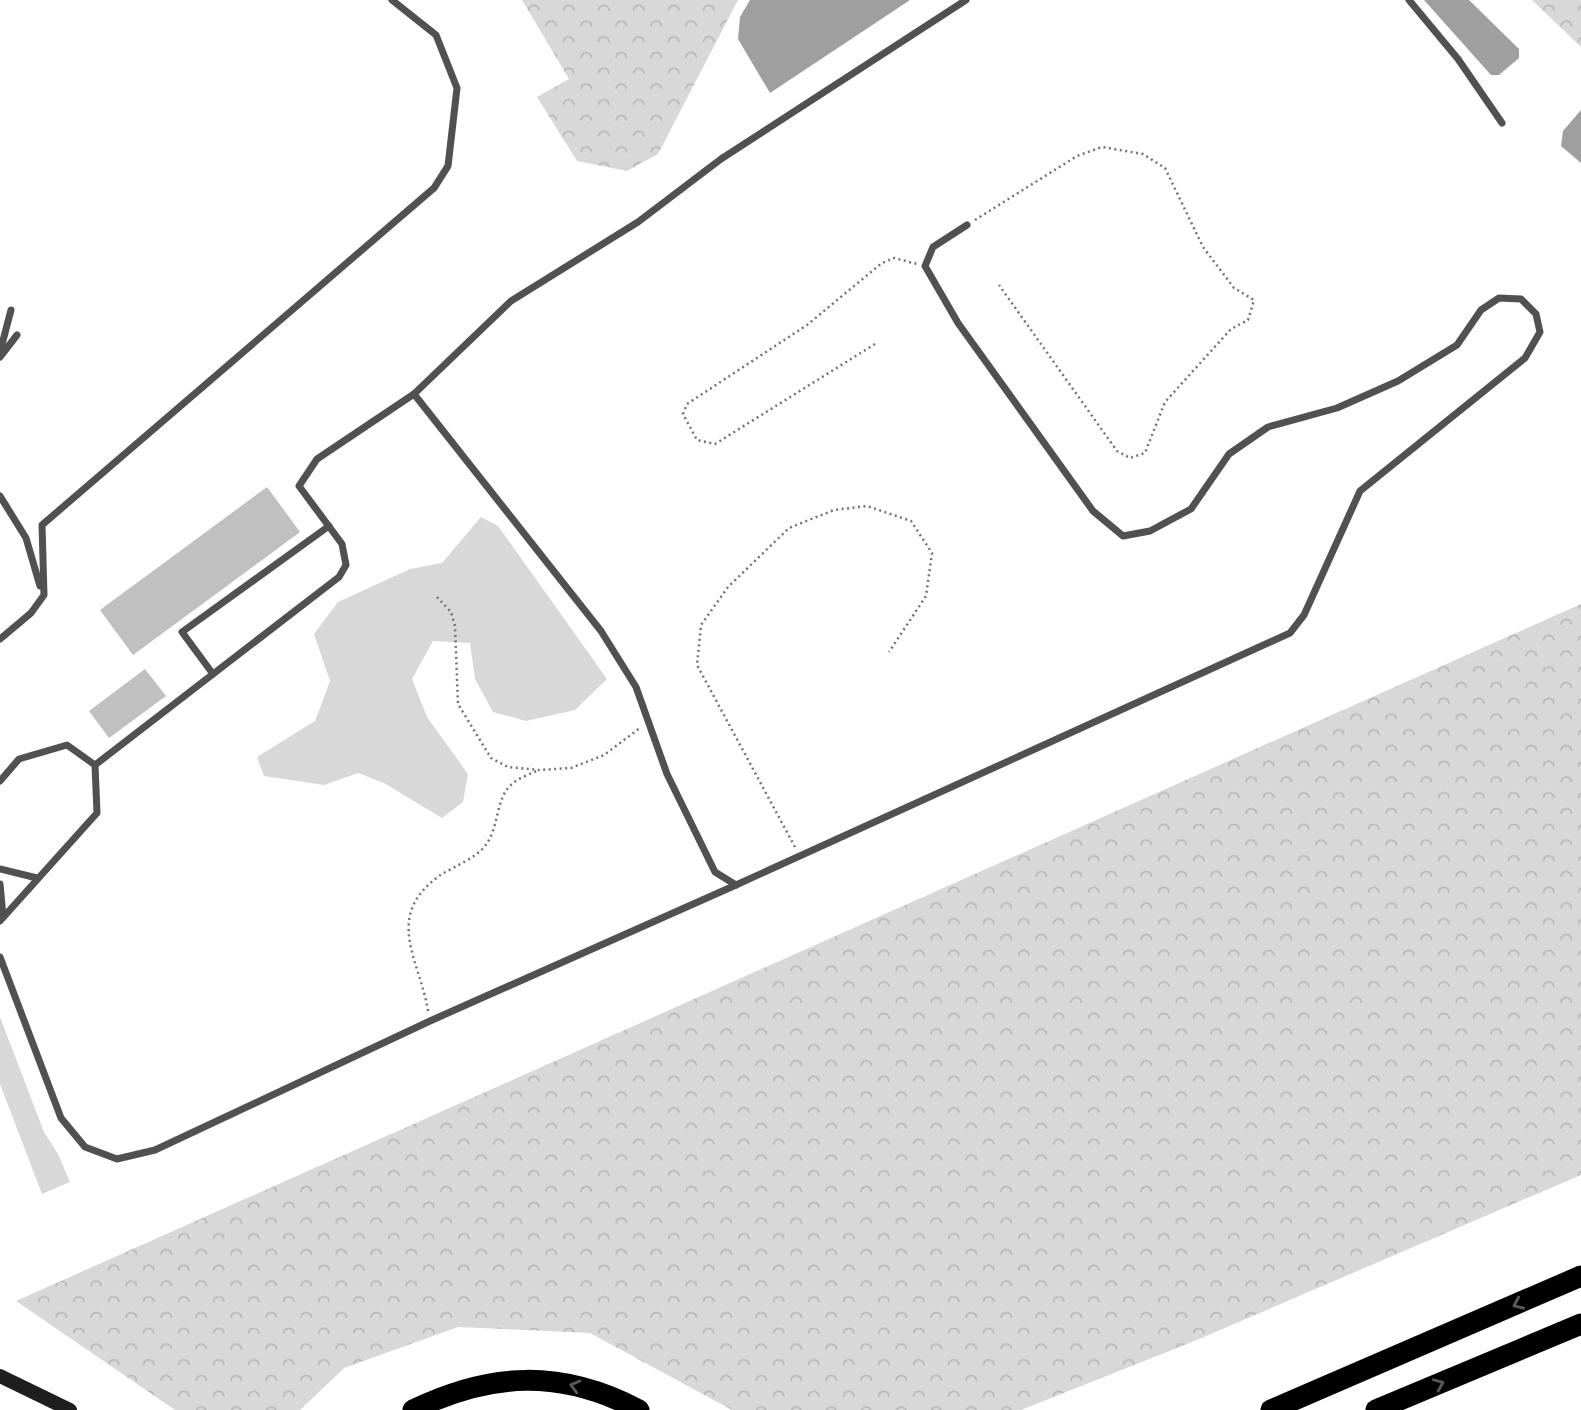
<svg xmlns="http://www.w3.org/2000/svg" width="1581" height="1410" viewBox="0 0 1581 1410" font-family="'Source Sans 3',sans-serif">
<defs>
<pattern id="forest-crowns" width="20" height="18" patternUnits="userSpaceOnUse" patternTransform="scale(1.75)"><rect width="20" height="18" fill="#d8d8d8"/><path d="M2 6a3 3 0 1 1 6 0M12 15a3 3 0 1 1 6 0" fill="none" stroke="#b8b8b8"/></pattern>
</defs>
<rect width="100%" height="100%" fill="#fff"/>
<!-- green -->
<g fill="#d8d8d8">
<polygon points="481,517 498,526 607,679 575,710 526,721 493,712 475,679 470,643 433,641 412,679 427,717 468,774 463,802 442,818 384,783 358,773 324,785 264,776 257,757 315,721 330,681 314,634 338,602 410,569 442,563"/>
<polygon points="0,1017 44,1132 58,1154 70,1182 42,1194 0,1084"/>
</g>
<!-- forest -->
<g fill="url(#forest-crowns)">
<polygon points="522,0 738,0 658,154 627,171 577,161 537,97 569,79"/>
<polygon points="1532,0 1581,0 1581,47"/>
<polygon points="1581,604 1581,1175 1192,1342 1021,1410 732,1410 590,1333 458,1327 344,1368 300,1410 175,1410 16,1301"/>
</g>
<!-- water -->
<g fill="#9f9f9f">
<polygon points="750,0 910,0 770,93 738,39 740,17"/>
<polygon points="1424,0 1469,0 1519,49 1519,58 1499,75 1491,75"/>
<polygon points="1581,110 1581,163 1561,146 1563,131"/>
</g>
<!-- building -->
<g fill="#c0c0c0">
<polygon points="267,487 300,532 133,655 100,610"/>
<polygon points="145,669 166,696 109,738 89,711"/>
</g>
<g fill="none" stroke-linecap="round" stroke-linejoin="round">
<!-- path -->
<g stroke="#737373" stroke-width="2.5" stroke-dasharray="2 3.5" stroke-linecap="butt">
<polyline points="975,220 1077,156 1102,147 1143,154 1165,168 1203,247 1234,288 1254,300 1248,320 1231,329 1165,402 1145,453 1130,458 1117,451 999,285"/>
<polyline points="875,344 715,444 697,440 683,414 687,404 807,325 882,263 894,258 917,264"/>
<polyline points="437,597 451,612 455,626 458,704 491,758 508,767 539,770 571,768 604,755 640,728"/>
<polyline points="795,847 697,665 701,625 728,587 789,528 834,510 867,506 911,521 932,553 926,596 889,652"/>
<path d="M428,1011C420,960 383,917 439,876C454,866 478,858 487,843C499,826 496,798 511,785C518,778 530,774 539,770"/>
</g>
<!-- lane -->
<g stroke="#515151" stroke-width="7">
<polyline points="1409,0 1458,59 1502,123"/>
<polyline points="0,352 11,310"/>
<polyline points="0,357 17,335"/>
<polyline points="414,394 601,631 636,687 667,774 715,872 736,885"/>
<polyline points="0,496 26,538 40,586"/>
<polyline points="0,639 31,613 44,595 42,525 434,188 448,166 457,88 436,35 392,0"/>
<polyline points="213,674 182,632 329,526"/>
<polyline points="95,765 339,577 346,565 342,544 299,486 317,459 414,394 511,301 638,222 721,159 966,0"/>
<polyline points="0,781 19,759 67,745 95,765 97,813 0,921"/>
<polyline points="0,869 37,878"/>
<polyline points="0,884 3,916"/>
<polyline points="0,957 61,1118 85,1147 117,1159 155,1150 430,1021 736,885 1290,633 1304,615 1360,491 1525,358 1540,332 1536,314 1521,299 1499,298 1481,310 1457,345 1398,381 1337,408 1268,427 1229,454 1191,509 1150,531 1123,536 1093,511 958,323 925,266 933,247 967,225"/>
</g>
<!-- secondary -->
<polyline stroke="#1e1e1e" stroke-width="14" points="0,1376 70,1410"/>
<!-- highway -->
<g stroke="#000" stroke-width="21">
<path d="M413,1410C491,1372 561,1369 639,1410"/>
<polyline points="1271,1410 1581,1276"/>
<polyline points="1376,1410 1581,1324"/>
</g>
</g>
<!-- one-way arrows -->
<defs><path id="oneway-chevron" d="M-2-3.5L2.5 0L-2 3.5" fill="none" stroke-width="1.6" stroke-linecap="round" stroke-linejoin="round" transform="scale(1.75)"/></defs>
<g stroke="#595959">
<use href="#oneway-chevron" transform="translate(1518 1304) rotate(156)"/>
<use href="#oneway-chevron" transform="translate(1439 1384) rotate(-23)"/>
<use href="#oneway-chevron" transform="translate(575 1386) rotate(-165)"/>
</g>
</svg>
